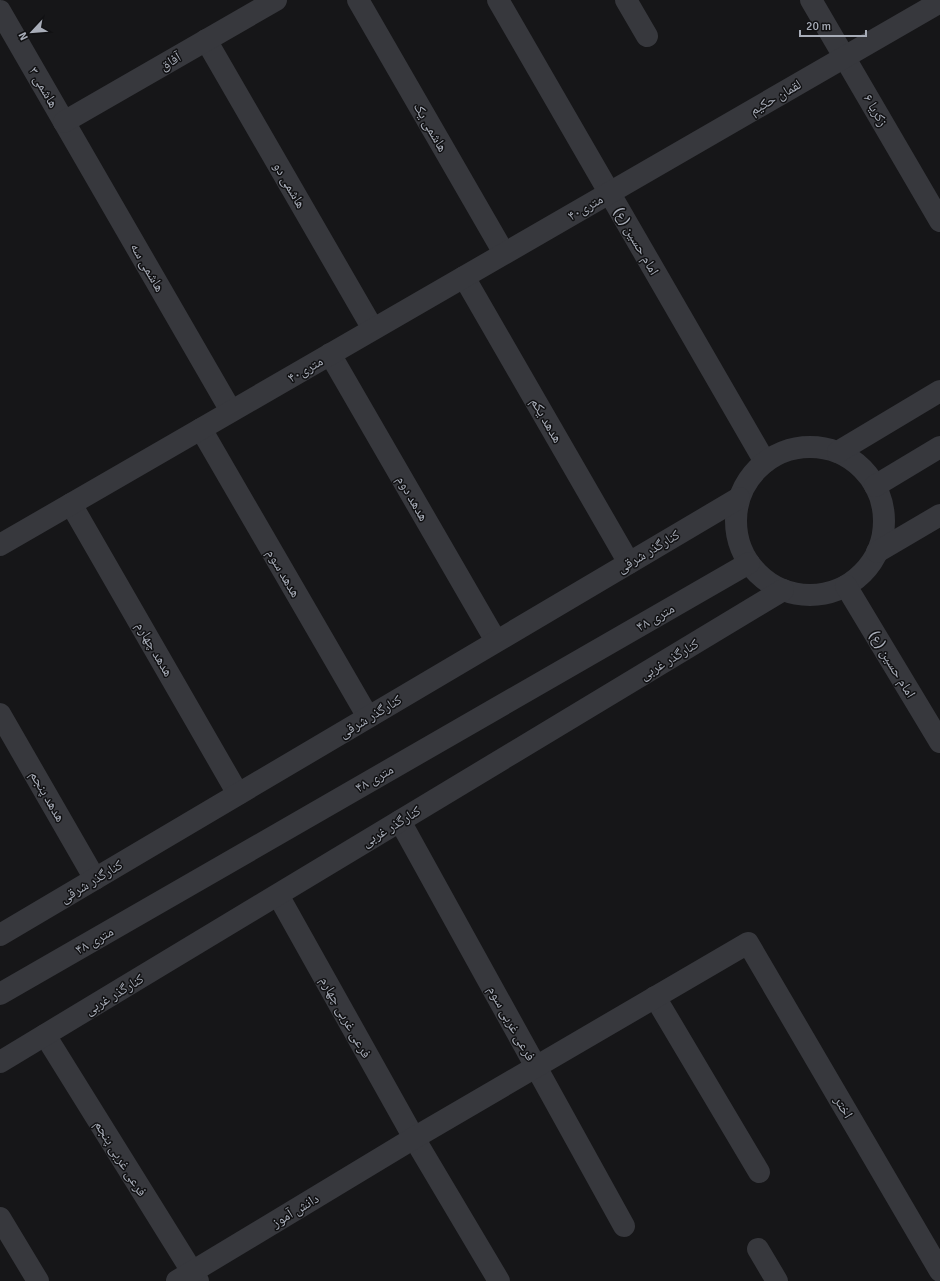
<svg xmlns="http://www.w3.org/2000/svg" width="940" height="1281" viewBox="0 0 940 1281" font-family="Signika,'Noto Naskh Arabic',sans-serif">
<rect width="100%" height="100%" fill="#161618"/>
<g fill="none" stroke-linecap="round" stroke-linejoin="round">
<!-- minor -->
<g stroke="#37383d" stroke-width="22">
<polyline points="358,0 504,253"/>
<polyline points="498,0 765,462"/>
<polyline points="626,0 647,36"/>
<polyline points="811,0 940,221"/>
<polyline points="0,11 231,411"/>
<polyline points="206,40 373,329"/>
<polyline points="64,122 276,0"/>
<polyline points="464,277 629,563"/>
<polyline points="330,354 496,641"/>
<polyline points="201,429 368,717"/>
<circle cx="810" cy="521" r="74"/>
<polyline points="838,452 940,391"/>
<polyline points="875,486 940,447"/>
<polyline points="71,504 238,794"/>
<polyline points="0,545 940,2"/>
<polyline points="877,552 940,515"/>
<polyline points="846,586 940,742"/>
<polyline points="0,714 95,879"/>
<polyline points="400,821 624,1226"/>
<polyline points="278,895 414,1138 499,1281"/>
<polyline points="0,935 739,498"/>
<polyline points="0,994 749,563"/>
<polyline points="655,997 759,1172"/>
<polyline points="45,1035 198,1281"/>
<polyline points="0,1062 783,590"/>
<polyline points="0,1218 38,1281"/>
<polyline points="758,1249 777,1281"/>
<polyline points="177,1281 414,1138 748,943 940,1271"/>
</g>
</g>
<g text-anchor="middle" stroke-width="3" stroke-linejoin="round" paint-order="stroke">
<!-- street labels -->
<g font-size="14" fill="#a8adb8" stroke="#111113">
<text transform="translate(170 61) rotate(-30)" y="5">آفاق</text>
<text transform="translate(44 87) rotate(60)" y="5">هاشمی ۳</text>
<text transform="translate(775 97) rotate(-30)" y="5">لقمان حکیم</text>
<text transform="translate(876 110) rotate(60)" y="5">زکریا ۶</text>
<text transform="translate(431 127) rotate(60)" y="5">هاشمی یک</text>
<text transform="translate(290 185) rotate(60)" y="5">هاشمی دو</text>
<text transform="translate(585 207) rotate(-30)" y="5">۴۰متری</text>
<text transform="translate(637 241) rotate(60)" y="5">امام حسین (ع)</text>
<text transform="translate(148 267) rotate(60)" y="5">هاشمی سه</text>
<text transform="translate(305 369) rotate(-30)" y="5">۴۰متری</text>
<text transform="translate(547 420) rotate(60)" y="5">هدهد یکم</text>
<text transform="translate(413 498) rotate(60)" y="5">هدهد دوم</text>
<text transform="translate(648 551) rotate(-31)" y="5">کنارگذر شرقی</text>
<text transform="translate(284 573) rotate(60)" y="5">هدهد سوم</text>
<text transform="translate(655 617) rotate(-30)" y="5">۴۸ متری</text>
<text transform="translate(155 649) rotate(60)" y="5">هدهد چهارم</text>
<text transform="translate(669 659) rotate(-31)" y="5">کنارگذر غربی</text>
<text transform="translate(893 664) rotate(59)" y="5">امام حسین (ع)</text>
<text transform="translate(370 716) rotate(-31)" y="5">کنارگذر شرقی</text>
<text transform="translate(374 778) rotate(-30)" y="5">۴۸ متری</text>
<text transform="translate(48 796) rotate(60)" y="5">هدهد پنجم</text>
<text transform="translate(391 826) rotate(-31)" y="5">کنارگذر غربی</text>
<text transform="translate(91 881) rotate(-31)" y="5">کنارگذر شرقی</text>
<text transform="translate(94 940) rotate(-30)" y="5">۴۸ متری</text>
<text transform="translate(114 994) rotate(-31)" y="5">کنارگذر غربی</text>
<text transform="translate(346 1017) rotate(61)" y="5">فرعی غربی چهارم</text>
<text transform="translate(512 1023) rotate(61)" y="5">فرعی غربی سوم</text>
<text transform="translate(844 1107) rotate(60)" y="5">اختر</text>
<text transform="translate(121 1158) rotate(58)" y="5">فرعی غربی پنجم</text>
<text transform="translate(295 1210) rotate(-31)" y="5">دانش آموز</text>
</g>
</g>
<!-- north arrow -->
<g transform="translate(32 32) rotate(244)" stroke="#111113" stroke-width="3" paint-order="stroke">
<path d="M0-3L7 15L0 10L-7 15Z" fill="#a8adb8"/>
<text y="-6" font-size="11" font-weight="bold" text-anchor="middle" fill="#a8adb8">N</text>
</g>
<!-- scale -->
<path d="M800 30v6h66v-6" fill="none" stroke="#a8adb8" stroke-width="2"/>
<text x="806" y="30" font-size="12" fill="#a8adb8" stroke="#111113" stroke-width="3" paint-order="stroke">20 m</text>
</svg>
